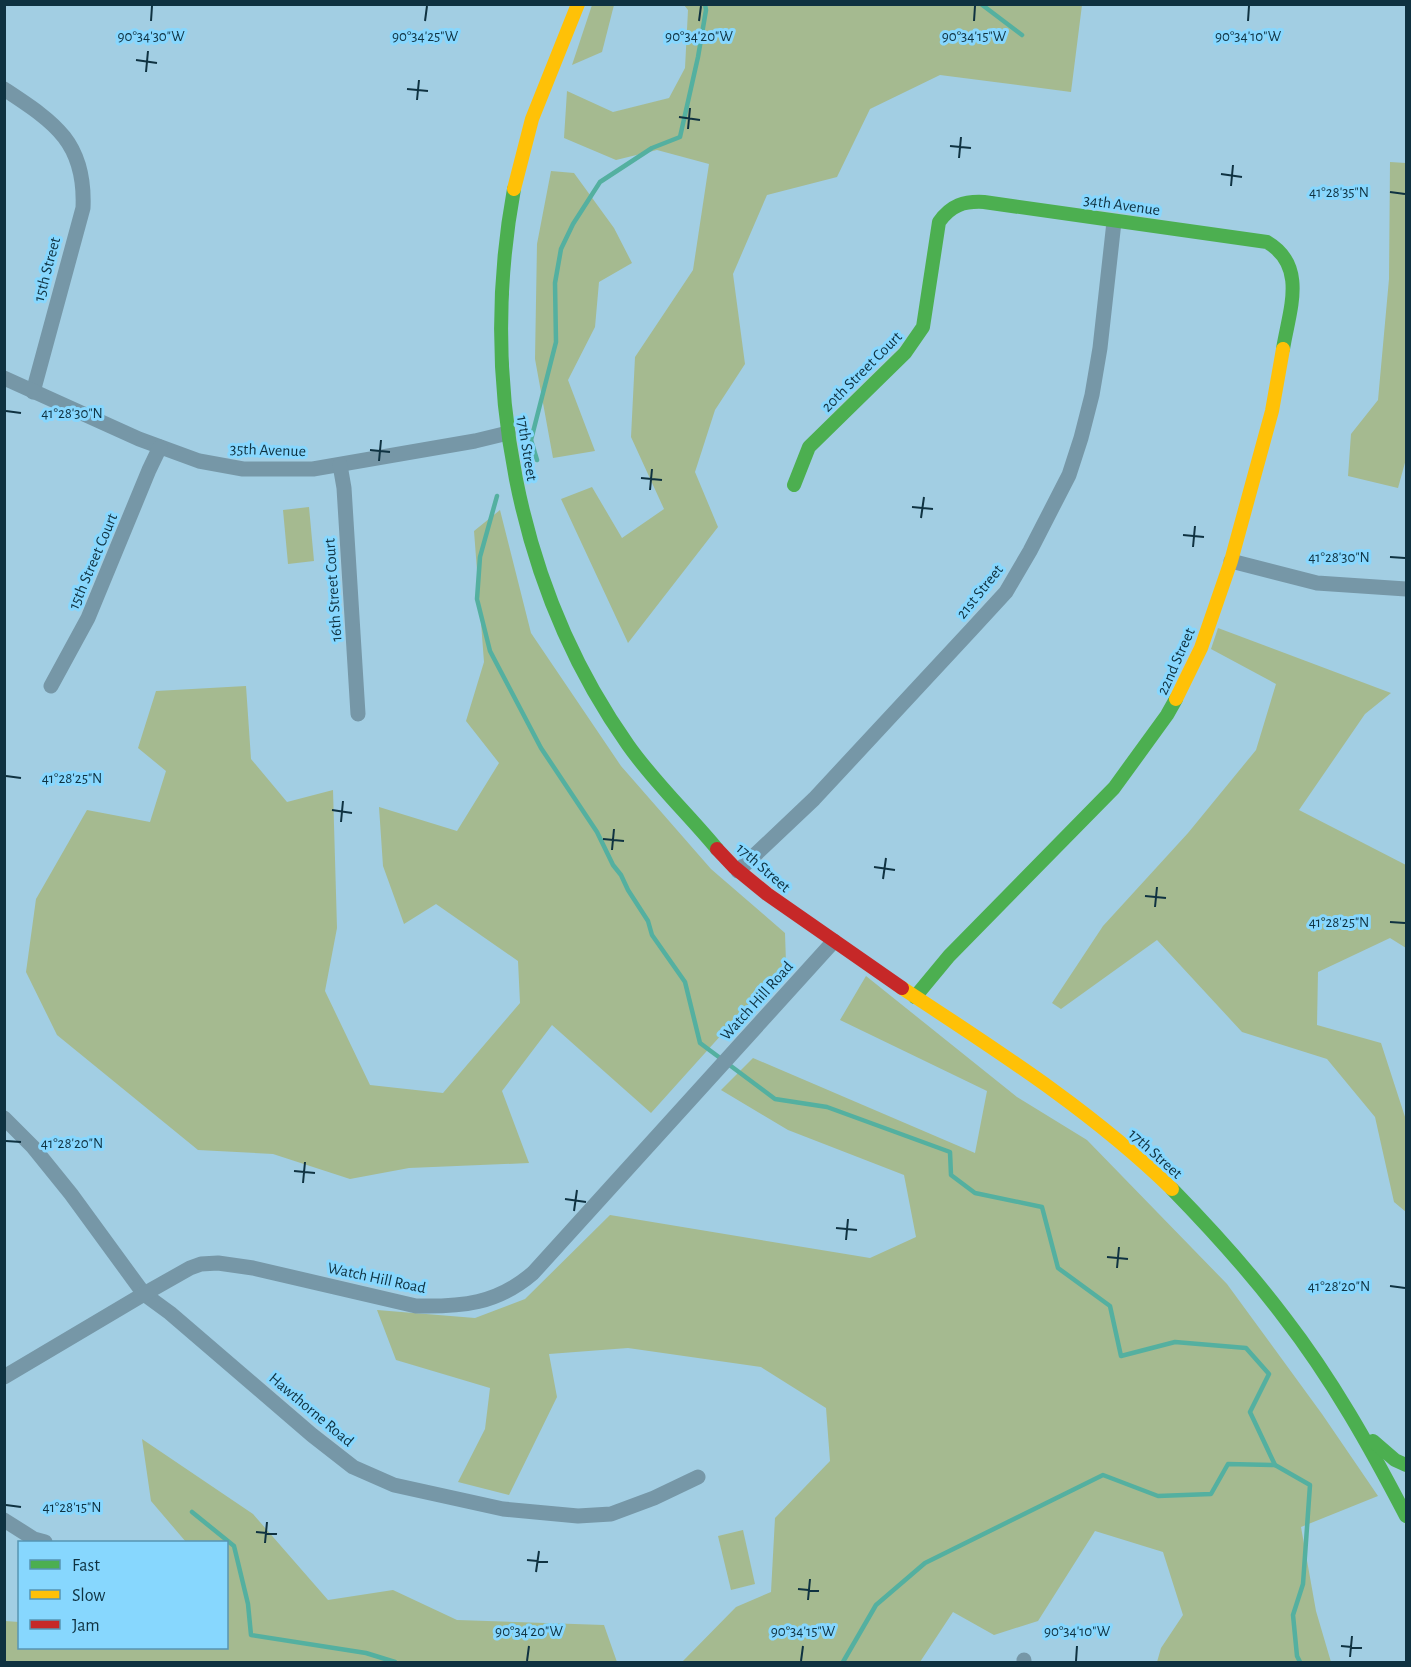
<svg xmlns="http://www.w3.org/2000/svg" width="1411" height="1667" viewBox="0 0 1411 1667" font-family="'Alegreya Sans',sans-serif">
<rect width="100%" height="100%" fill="#a2cee3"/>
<!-- green -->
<g fill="#a5ba90">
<polygon points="592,5 614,5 602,52 572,65"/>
<polygon points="684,5 1082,5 1071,92 940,75 870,109 837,177 767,195 733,274 745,364 715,410 695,472 718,527 628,643 561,499 592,487 622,538 664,509 631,437 635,357 693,270 709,164 657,150 616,160 564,138 567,91 613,112 669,98 685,68 688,10"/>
<polygon points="1390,162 1406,163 1406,459 1398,488 1348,476 1351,434 1378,400 1389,279"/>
<polygon points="551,171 574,173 614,228 632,263 599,282 595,327 568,380 595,451 553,458 535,359 537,244"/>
<polygon points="309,507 314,561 288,564 283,510"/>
<polygon points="500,510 531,633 621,766 711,869 785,933 786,963 651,1113 552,1025 502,1091 529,1163 409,1168 350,1179 273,1154 198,1150 57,1035 26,972 36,899 87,810 150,822 166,771 138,748 156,691 246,686 251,759 287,802 333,790 337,928 325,991 370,1085 443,1093 520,1003 518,961 436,904 404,924 383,866 379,807 457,831 499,763 466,721 484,662 474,531"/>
<polygon points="1218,628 1391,693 1365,714 1299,810 1406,865 1406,948 1390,938 1318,972 1317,1025 1381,1043 1406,1120 1406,1212 1394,1202 1375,1117 1327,1059 1242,1032 1157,940 1061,1009 1052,1003 1103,926 1188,833 1256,750 1276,684 1211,649"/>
<polygon points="866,976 1017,1097 1087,1140 1227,1284 1322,1414 1378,1496 1301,1527 1316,1611 1331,1662 1157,1662 1161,1648 1183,1615 1163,1552 1095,1531 1038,1621 994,1635 953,1612 920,1662 682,1662 736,1607 771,1592 775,1518 830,1461 826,1408 761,1367 628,1348 549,1354 557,1397 509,1495 458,1482 485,1429 490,1388 396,1360 377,1310 475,1318 525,1299 610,1215 870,1258 916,1237 904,1175 788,1130 721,1090 753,1058 975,1153 987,1091 840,1020"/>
<polygon points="142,1439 253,1514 328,1600 393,1590 457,1620 604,1625 617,1662 5,1662 5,1621 19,1622 20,1648 226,1648 226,1542 186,1542 151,1501"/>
<polygon points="743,1530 755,1584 731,1590 718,1536"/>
</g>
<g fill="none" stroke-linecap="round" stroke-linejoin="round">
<!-- stream -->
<g stroke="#54b0a0" stroke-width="4.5">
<polyline points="981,4 1022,35"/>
<polyline points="537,460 531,440 556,342 555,283 561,249 573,224 600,182 652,148 680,137 698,57 706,10 705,4"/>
<polyline points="497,496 480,557 477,599 490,651 541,748 597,832 613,865 621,875 628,890 648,921 652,935 685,982 700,1043 775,1099 827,1107 950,1152 951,1175 975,1193 1042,1207 1058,1268 1110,1306 1121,1356 1175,1342 1246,1348 1269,1374 1250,1412 1275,1465 1310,1485 1303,1584 1293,1615 1297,1656 1300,1662"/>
<polyline points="192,1512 234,1546 248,1604 251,1635 366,1653 395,1662"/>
<polyline points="843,1662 876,1605 925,1563 1103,1475 1158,1496 1211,1494 1228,1464 1275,1465"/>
</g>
<!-- street -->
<g stroke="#7697a7" stroke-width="15">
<path d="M4,89C54,122 86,142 83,208L33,392"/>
<polyline points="4,378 139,439 199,461 243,469 313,469 475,441 508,433"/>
<polyline points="340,465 344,488 358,714"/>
<polyline points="1231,561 1317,583 1406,589"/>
<polyline points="51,686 88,618 149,470 160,447"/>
<polyline points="738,871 814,799 972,629 1006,592 1030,551 1069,475 1081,438 1092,395 1100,348 1114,222"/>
<polyline points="4,1118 33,1147 71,1194 144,1294 170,1313 312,1435 353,1467 394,1485 503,1509 578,1516 611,1514 654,1498 698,1477"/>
<path d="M4,1377L144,1294L190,1268L201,1264L218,1263L253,1268L416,1306C462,1307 497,1304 533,1273L834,941"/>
<polyline points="4,1520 34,1539 45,1542"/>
<polyline points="1024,1662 1024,1660"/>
</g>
<!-- fast -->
<g stroke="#4caf50" stroke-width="14">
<path d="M514,189C479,379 516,586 628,745C654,782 688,814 717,849"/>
<path d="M794,485L809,447L905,353L923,327L939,222C951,205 964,201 984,202L1267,242C1308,266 1289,311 1283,349"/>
<polyline points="915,997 949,956 1114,788 1167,715 1176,699"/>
<path d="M1172,1189C1212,1230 1250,1272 1284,1317C1332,1379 1370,1447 1406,1516"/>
<polyline points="1373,1441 1395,1460 1406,1465"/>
</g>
<!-- slow -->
<g stroke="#ffc107" stroke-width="14">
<polyline points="514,189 532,119 578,4"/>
<polyline points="1176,699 1201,648 1231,561 1272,411 1283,349"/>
<path d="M902,988C996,1050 1091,1110 1172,1189"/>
</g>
<!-- jam -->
<polyline stroke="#c62828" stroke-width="14" points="717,849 734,867 767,894 902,988"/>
</g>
<!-- ticks -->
<path fill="none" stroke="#0f3241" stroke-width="2" d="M151,21L152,6M425,21L427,6M699,21L701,6M974,21L975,6M1248,21L1249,6M136,60L157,63M146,72L148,51M407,89L428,91M417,100L419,80M679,117L700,120M688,129L690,108M950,146L971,148M959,158L961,137M1221,174L1242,177M1231,186L1233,165M1390,192L1405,194M6,411L21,413M370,450L390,452M379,461L381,440M641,478L662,480M650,490L652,469M912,507L933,509M921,518L924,497M1183,535L1204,537M1193,547L1195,526M1390,557L1405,558M6,776L21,778M332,810L352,813M341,822L343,801M603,839L624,841M612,850L614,829M874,867L895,870M883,879L886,858M1145,896L1166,898M1155,907L1157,887M1390,922L1405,923M6,1141L21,1142M294,1171L315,1173M303,1183L305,1162M565,1199L586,1202M574,1211L577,1190M836,1228L857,1230M846,1240L848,1219M1107,1257L1128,1259M1117,1268L1119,1247M1390,1286L1405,1288M6,1505L21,1507M256,1532L277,1534M265,1543L267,1522M527,1560L548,1562M536,1572L539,1551M798,1589L819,1591M808,1600L810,1579M1341,1646L1362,1648M1350,1657L1352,1636M527,1661L529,1646M801,1661L803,1646M1076,1661L1077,1646"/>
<g text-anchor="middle" stroke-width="6" stroke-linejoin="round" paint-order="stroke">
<!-- street labels -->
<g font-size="16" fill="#0f3241" stroke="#87d7fe">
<text transform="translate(1122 204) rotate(8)" y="6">34th Avenue</text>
<text transform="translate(46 269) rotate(-75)" y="6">15th Street</text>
<text transform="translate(861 371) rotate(-45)" y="6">20th Street Court</text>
<text transform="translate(528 448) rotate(81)" y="6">17th Street</text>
<text transform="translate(268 449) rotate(2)" y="6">35th Avenue</text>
<text transform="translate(92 561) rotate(-67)" y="6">15th Street Court</text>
<text transform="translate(332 590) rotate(-94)" y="6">16th Street Court</text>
<text transform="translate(979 591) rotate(-51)" y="6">21st Street</text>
<text transform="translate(1175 661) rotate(-66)" y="6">22nd Street</text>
<text transform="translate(764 867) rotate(41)" y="6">17th Street</text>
<text transform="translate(756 1000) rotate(-48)" y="6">Watch Hill Road</text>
<text transform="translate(1156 1153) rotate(42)" y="6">17th Street</text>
<text transform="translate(377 1277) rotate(12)" y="6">Watch Hill Road</text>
<text transform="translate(312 1409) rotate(40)" y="6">Hawthorne Road</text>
</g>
</g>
<g font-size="15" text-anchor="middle" fill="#0f3241" stroke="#87d7fe" stroke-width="6" stroke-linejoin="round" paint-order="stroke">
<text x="151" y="41">90°34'30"W</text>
<text x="425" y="41">90°34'25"W</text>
<text x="699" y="41">90°34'20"W</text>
<text x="974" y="41">90°34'15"W</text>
<text x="1248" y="41">90°34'10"W</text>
<text x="1339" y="197">41°28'35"N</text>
<text x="72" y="418">41°28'30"N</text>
<text x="1339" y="562">41°28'30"N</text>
<text x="72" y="783">41°28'25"N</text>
<text x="1339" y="927">41°28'25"N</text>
<text x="72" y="1148">41°28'20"N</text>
<text x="1339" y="1291">41°28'20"N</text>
<text x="72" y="1512">41°28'15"N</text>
<text x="529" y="1636">90°34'20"W</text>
<text x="803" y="1636">90°34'15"W</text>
<text x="1077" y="1636">90°34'10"W</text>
</g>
<!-- border -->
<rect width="1411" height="1667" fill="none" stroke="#0f3241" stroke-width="12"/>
<!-- legend -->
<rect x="18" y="1541" width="210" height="108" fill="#87d7fe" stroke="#5795b2" stroke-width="1.5"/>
<rect x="30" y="1560" width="30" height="9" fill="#4caf50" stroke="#5795b2" stroke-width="1.5"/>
<text x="72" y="1571" font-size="18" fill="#0f3241">Fast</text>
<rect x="30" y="1590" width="30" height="9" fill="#ffc107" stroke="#5795b2" stroke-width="1.5"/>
<text x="72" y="1601" font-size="18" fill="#0f3241">Slow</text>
<rect x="30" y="1620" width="30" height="9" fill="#c62828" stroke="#5795b2" stroke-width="1.5"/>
<text x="72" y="1631" font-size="18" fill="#0f3241">Jam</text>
</svg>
